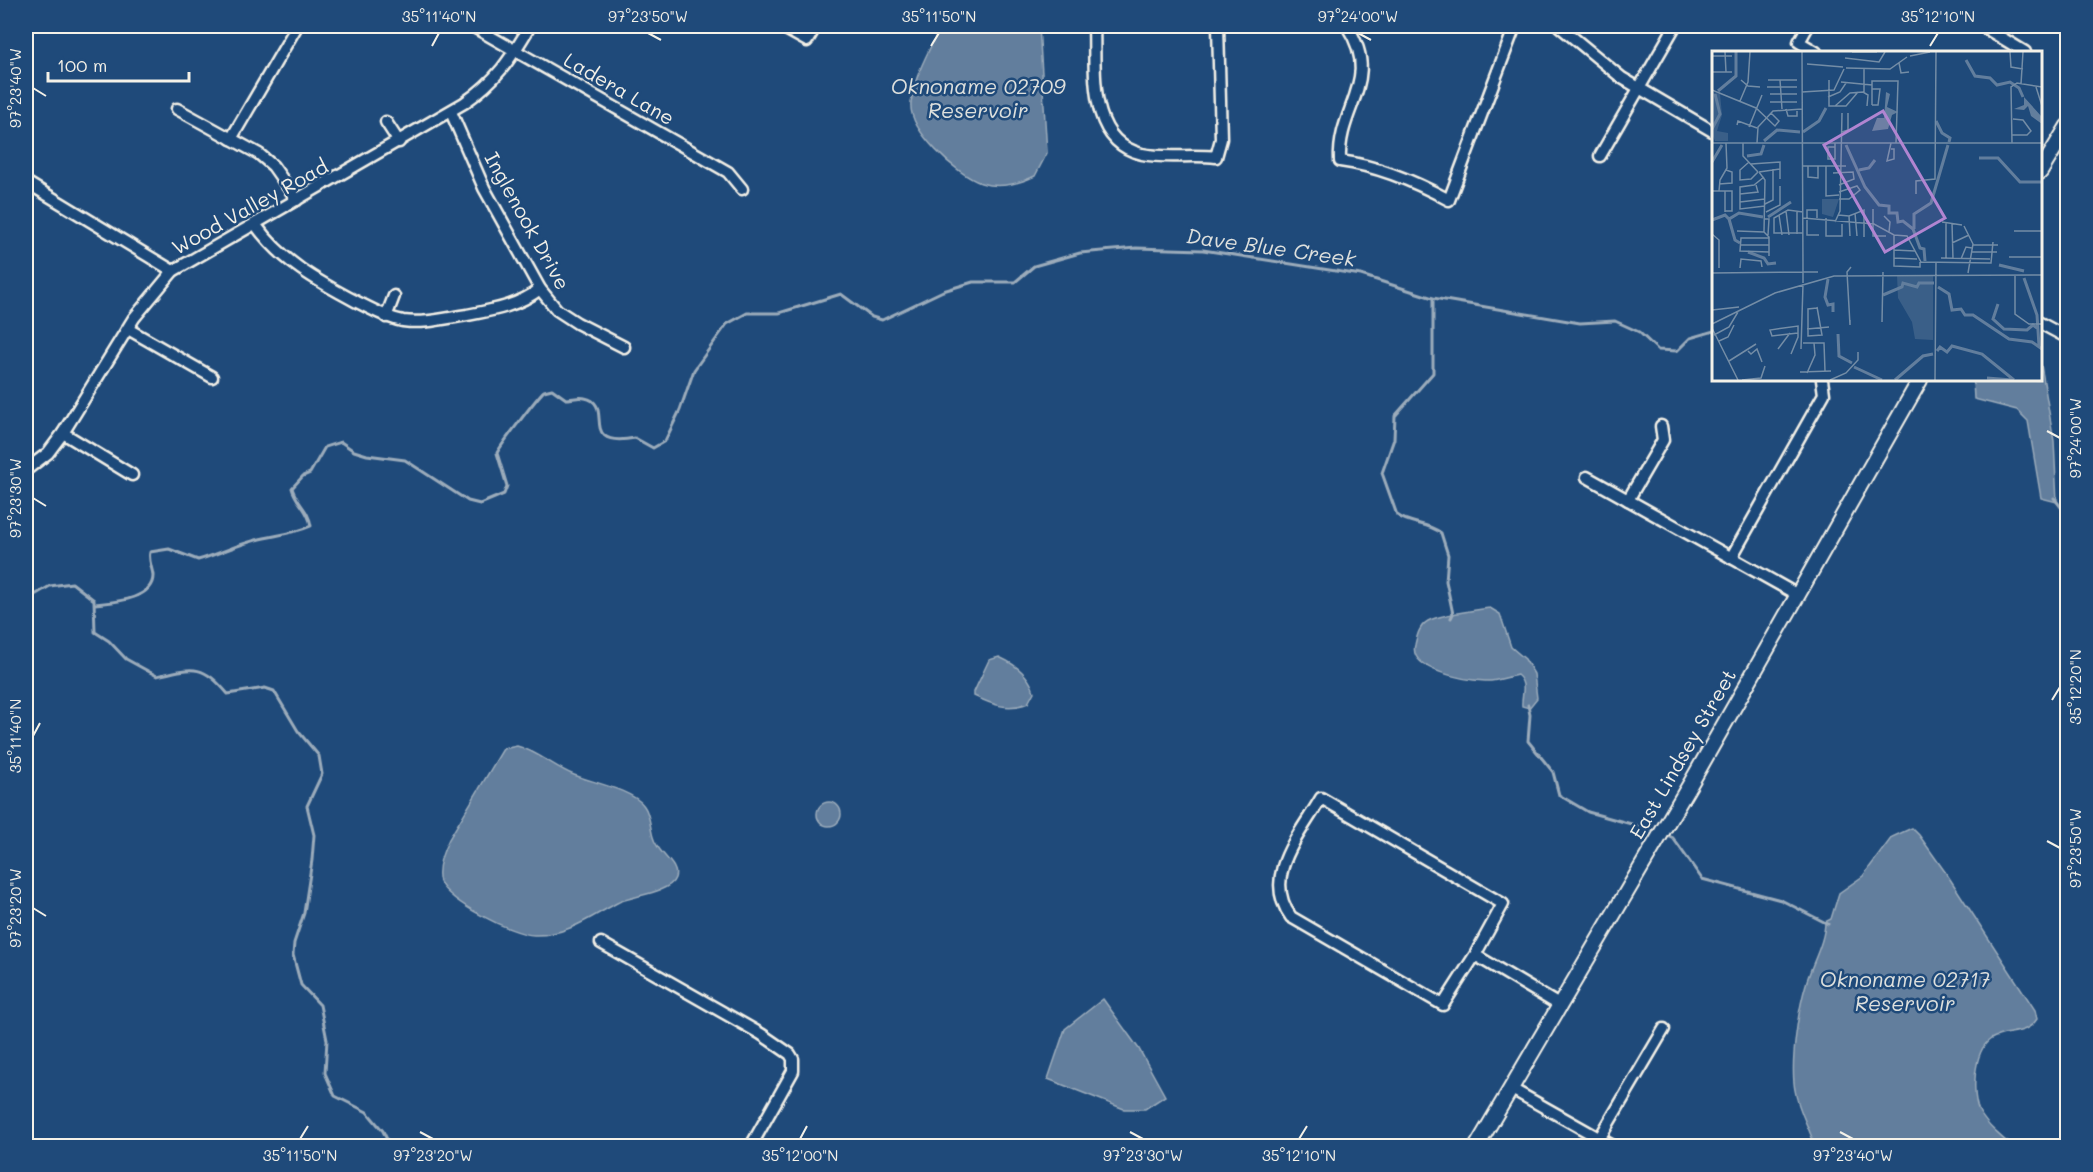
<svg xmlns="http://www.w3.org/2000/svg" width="2093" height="1172" viewBox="0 0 2093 1172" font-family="Mali,sans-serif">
<rect width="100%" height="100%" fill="#1f4a7a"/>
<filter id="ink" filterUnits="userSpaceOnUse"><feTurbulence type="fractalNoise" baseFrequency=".0167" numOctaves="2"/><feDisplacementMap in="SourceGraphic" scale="12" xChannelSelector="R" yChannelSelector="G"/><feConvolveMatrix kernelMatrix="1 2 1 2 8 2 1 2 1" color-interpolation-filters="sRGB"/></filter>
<g filter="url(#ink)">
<!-- water -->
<g fill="#627e9d" stroke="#9cacbb" stroke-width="1.5">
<path d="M938,26H1039L1047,153L1035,176C1018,184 999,189 981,183C957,175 908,130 911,103C914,78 926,56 937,34Z"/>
<polygon points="2041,365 2054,441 2057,502 2041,498 2028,421 2017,410 1974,399 1973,380 2040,380"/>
<path d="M1490,608L1500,614L1511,647L1525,659L1534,674L1537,698L1529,708L1522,706C1521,695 1528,684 1517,675C1507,677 1495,682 1485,681C1467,680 1408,671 1415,645C1417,636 1419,626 1428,621C1439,615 1476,610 1490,608Z"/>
<path d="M999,657C1015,664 1029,674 1034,692L1028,703C1008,711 993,705 974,696V692L989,660Z"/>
<path d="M517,746C537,751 554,767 574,775C591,782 633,790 644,806C650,814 650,827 653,837C657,854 680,864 675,878C670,893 630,896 617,903C591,917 566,936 534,935C513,935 447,901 440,882C436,869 443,851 449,839L503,749Z"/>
<circle cx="829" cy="814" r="12"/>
<path d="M1912,828L1919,835L1948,876L2035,1010L2037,1019C2026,1036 2006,1030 1991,1039C1973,1051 1971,1097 1980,1113C1987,1125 2002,1139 2013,1146H1815C1809,1127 1798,1110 1795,1090C1790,1063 1798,1011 1806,984C1811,965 1825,942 1825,922L1831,919L1839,893L1863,876L1892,837Z"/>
<polygon points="1103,999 1139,1049 1165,1096 1145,1109 1124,1109 1048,1079 1065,1029"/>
</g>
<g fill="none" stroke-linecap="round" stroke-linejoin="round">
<!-- stream -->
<g stroke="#9cacbb" stroke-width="3">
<path d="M1433,298V373L1395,416L1394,439L1382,473L1397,515C1410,525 1428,522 1441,533L1448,555L1446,581L1453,614L1451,618"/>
<polyline points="2054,498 2068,516"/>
<path d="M26,600L50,586L72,583L94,600L95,632L109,641L126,659L157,676C195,667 202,664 228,694L265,688L274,691L298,731L319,756L322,774L307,806L314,835L312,860L304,913L294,943L293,955L301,985L320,1005L327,1040L325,1073L335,1096L367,1112L383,1131L390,1146"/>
<path d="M95,604C112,602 154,600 153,575C152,567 148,560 150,552L169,549L198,560C218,554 237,545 256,540C275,535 293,534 311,526C309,510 296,503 292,488L303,476L310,473L325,447L341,442L354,451L367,455L405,460L468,501L480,504L504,494L507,486L497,453C501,445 538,396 544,391L552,389L566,399C572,399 580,396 585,398C616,404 576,449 635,438L653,448L665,441L680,410L694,370L727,324L747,313H779L841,294L872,317L882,320L943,291L973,282H1015L1034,266L1080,253L1136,248L1203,250L1361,275L1433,298L1580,323L1615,321L1639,332L1658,350L1677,351L1690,338L1714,331"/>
<polyline points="1528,705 1530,715 1528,741 1553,772 1559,795 1588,812 1653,830"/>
<polyline points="1668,836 1673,838 1702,879 1781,900 1828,924"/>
</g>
<!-- street casing -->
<g stroke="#f4f1e8" stroke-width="15">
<g id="street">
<polyline points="472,26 728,172 742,189"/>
<polyline points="780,26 807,41 816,26"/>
<path d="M1094,26C1096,69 1086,141 1142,154C1166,159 1192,154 1216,157L1221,139L1218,26"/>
<path d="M1347,26C1383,81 1337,107 1340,161C1378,166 1416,182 1449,200L1515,26"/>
<polyline points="1559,26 1622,78 1714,132"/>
<polyline points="1808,26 1799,42 1816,52"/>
<polyline points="1982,26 2025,52"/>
<polyline points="177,109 259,154 273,166 297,200"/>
<polyline points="451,112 484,188 540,289 557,310 577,323 624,347"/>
<polyline points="386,122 399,142"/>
<polyline points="231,139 297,26"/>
<polyline points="1600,156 1675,26"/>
<polyline points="26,182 173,271"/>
<path d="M255,224C281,261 317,281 357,302C372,309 386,318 403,321C425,324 446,318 467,315C494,310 518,306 540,289"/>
<polyline points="386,317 394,296"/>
<polyline points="2040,323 2068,338"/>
<polyline points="128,329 212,377"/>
<polyline points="63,433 132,475"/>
<path d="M26,470L48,453L63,433L134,318L173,271L464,103C497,80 510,60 530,26"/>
<polyline points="1587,477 1798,595"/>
<polyline points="1628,500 1663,440 1661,426"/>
<polyline points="1731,558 1824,394 1822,380"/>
<polyline points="601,943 761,1034 790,1054 793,1059 793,1071 751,1146"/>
<path d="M1475,955L1443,1005L1291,917C1261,876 1300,835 1321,798L1503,904L1475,955L1559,1005"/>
<polyline points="1510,1088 1613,1146"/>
<polyline points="1595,1146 1664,1029"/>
</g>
</g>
<!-- secondary casing -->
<g stroke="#f4f1e8" stroke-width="18">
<g id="secondary">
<polyline points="2040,172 2068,126"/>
<polyline points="1477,1146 1692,781 1920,380"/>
</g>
</g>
<!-- street -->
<use href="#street" stroke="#1f4a7a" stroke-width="10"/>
<!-- secondary -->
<use href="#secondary" stroke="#1f4a7a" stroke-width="14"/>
</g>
</g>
<!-- ticks -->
<path fill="none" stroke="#f4f1e8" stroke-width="2" d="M648,33L661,40M1358,33L1371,40M432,46L439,33M931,46L939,33M1930,46L1938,33M33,88L46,96M2047,431L2060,438M33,498L46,506M2052,700L2060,687M33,736L40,723M2047,841L2060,848M33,908L46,916M420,1132L433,1139M1130,1132L1143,1139M1840,1132L1853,1139M300,1139L308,1126M800,1139L807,1126M1299,1139L1307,1126"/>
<g text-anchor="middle" stroke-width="5" stroke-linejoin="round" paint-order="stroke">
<!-- street labels -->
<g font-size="20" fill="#f4f1e8" stroke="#1f4a7a">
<text transform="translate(619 89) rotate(30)" y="7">Ladera Lane</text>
<text transform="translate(250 207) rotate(-29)" y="7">Wood Valley Road</text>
<text transform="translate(527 221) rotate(61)" y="7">Inglenook Drive</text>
<text transform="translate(1683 754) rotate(-60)" y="7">East Lindsey Street</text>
</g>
<!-- water labels -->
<g font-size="21" font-style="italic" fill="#dee0dd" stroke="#1f4a7a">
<text x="978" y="94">Oknoname 02709<tspan x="978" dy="24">Reservoir</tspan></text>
<text transform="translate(1271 248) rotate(8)" y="7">Dave Blue Creek</text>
<text x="1905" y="987">Oknoname 02717<tspan x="1905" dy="24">Reservoir</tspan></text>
</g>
</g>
<!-- overview -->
<g transform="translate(1712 51)">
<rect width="330" height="330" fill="#1f4a7a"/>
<path d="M0,41L8,43L10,64L5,80L16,82V90H3L0,83ZM110,148H127L121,166L110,163ZM185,224H221V289L203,288L200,271L186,247Z" fill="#3a5f88"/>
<path d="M174,41L178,43L175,56L186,61L180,64L176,78L160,80L165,67H172ZM312,46L330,66V73L319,65L316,55L312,59L302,58L312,54Z" fill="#627e9d"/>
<path fill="none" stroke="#627e9d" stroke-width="3" d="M254,9L263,25L278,27L285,34L298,31L307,37L311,46M6,40L24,25V1M224,70L230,82L238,87L237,91M0,78L8,63L3,43M91,81L107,70L114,57M52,90L65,79L88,81M134,94L153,136L167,154L177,155V162H185L186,171L191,170L201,178L208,197L212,198L213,210M35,105L49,103L52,94M267,107H286L308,131H330M0,111L10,94M147,119L157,117L163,109M56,166L79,151M17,168L23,189L28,192M0,169L13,164L17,168L27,162L51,166M202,178V163L219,152L236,94M36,201L52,207L56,213L64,212M287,214L312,220M312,227L325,264L327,295M116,228L113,246L116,254L121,253V261M226,236L237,243L240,259L249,258L253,264H261L297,288L320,291L330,298M171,244L190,236L191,232L205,236L207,232H222M286,253L281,268L292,278L315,279L321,274L325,277M126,283L127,305L140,312M225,300L228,296L235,301L240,295L270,303L302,329M142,316L170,329M275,327L300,329M183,329L211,305L221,303"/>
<path fill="none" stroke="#748da6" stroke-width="1.5" d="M13,1L14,21M90,1L91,221H106M140,1H165M298,1L299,16L311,18M0,5H20M198,5L218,1M133,7L167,11L173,1M187,12L189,22L197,21M95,13L131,16M134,17L178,18L195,6M0,21H20M29,29L36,35L48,36M56,29H85M68,29L70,58M117,29V55H134L146,41M129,31L160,34M309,33L311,1M55,36H85M324,36L330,55M160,38H168L166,54H160M0,39L44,57L63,75L67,70L59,62M90,41L122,39L132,18M152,41V18M58,43H85M116,46L128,41L134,32M28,50L36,31L38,1M58,51H85M160,54V30H186L184,92M123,55L138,42L151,41L156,44L155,55M74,58L76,65H85V58M25,74L26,70L45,77M37,76L50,44M130,81L136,79V62M300,84H315L319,80L311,69L301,68M0,92H330M31,92V105L46,121M45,92L46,76L61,60L90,58M300,92L299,36L305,32L330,36M123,96H116V108H123V92M179,98H182V108L175,110L179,92M37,111L28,119V129L39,128L46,121M39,113L68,111V128M90,115H134M96,115V126L106,127V115M114,115V145L127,144M47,121L53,129L52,181L57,186V205M47,121L68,118M121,122L141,121L142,128L127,134M52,126L42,134L28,136V158L53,155M7,133L20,132V121L14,119M0,140H20V160H13M7,140L8,129L15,117L14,92M13,140V161M127,141L145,135L148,139L137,148H127M28,143L46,141L44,134M204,143V130L223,128L224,1M28,151L53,148M53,153L61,149V118M161,158V185H174M74,160L77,184M85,160V183M54,161L68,154V135M91,161L76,159L62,167V182H91M143,162L145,185M67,164L70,184M126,164L137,165L152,159V186M137,165L138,185M172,165L178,171L177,181M91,167L162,173L182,184L195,185L209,211L279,212L281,191M105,167V159H95V184H107M114,167V185H130V173M53,168H57L56,184M123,171L128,160L130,62M230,171L250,174M234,171V208M240,172L241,208M252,175L261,193L256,222M25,180L52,181M302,180H330M0,183L7,189V217M182,184V215L208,216V211M57,187H29L28,200L57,201M240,192L257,184M28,194H57M261,194H286M182,199L203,200M259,201H285M297,206H330M182,207L205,208M229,207L278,208M249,208L254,196L260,197M28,217L29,208L49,210L50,216M0,222L91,221V232M303,225V263L317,273H330M105,256L110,284L96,285V258L105,257M0,259L27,256M138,269V274L135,221L139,216M170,271L171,221M0,273L63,242L122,225L330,224M0,277L26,329M95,278L117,276M2,284L17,276L26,261M7,290L16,286L22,274M91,292H112L113,320M66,298L78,282M89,298L91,233M36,300L39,303L45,298L50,311M79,303L86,286V275L58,279L60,285L86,282M17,310L44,293M88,321L119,320M95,322L103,304L102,292M30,329L49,327L53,315M118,329L134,322L146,309V301M223,329L224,212"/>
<path fill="#b185d1" fill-opacity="0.15" stroke="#b185d1" stroke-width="3" d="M171,60L233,167L173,201L112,94Z"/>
<rect width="330" height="330" fill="none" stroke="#f4f1e8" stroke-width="3"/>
</g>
<!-- margin -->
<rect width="2093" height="1172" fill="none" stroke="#1f4a7a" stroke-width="66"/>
<!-- scale -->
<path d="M48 72v9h141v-9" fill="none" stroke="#f4f1e8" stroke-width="3"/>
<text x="57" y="72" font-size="18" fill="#f4f1e8" stroke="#1f4a7a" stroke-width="4.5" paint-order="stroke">100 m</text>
<rect x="33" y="33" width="2027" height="1106" fill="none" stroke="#f4f1e8" stroke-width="2"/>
<g font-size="15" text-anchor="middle" fill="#f4f1e8">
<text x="439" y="22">35°11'40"N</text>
<text x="648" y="22">97°23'50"W</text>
<text x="939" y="22">35°11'50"N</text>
<text x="1358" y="22">97°24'00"W</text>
<text x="1938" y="22">35°12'10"N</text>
<text transform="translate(16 88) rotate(-90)" y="5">97°23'40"W</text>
<text transform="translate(2076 438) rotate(-90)" y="5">97°24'00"W</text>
<text transform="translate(16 498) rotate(-90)" y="5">97°23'30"W</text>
<text transform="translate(2076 687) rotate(-90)" y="5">35°12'20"N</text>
<text transform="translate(16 736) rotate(-90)" y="5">35°11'40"N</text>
<text transform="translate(2076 848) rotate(-90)" y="5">97°23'50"W</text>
<text transform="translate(16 908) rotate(-90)" y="5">97°23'20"W</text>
<text x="300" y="1161">35°11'50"N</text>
<text x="433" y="1161">97°23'20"W</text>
<text x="800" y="1161">35°12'00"N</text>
<text x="1143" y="1161">97°23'30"W</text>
<text x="1299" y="1161">35°12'10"N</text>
<text x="1853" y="1161">97°23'40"W</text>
</g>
</svg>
